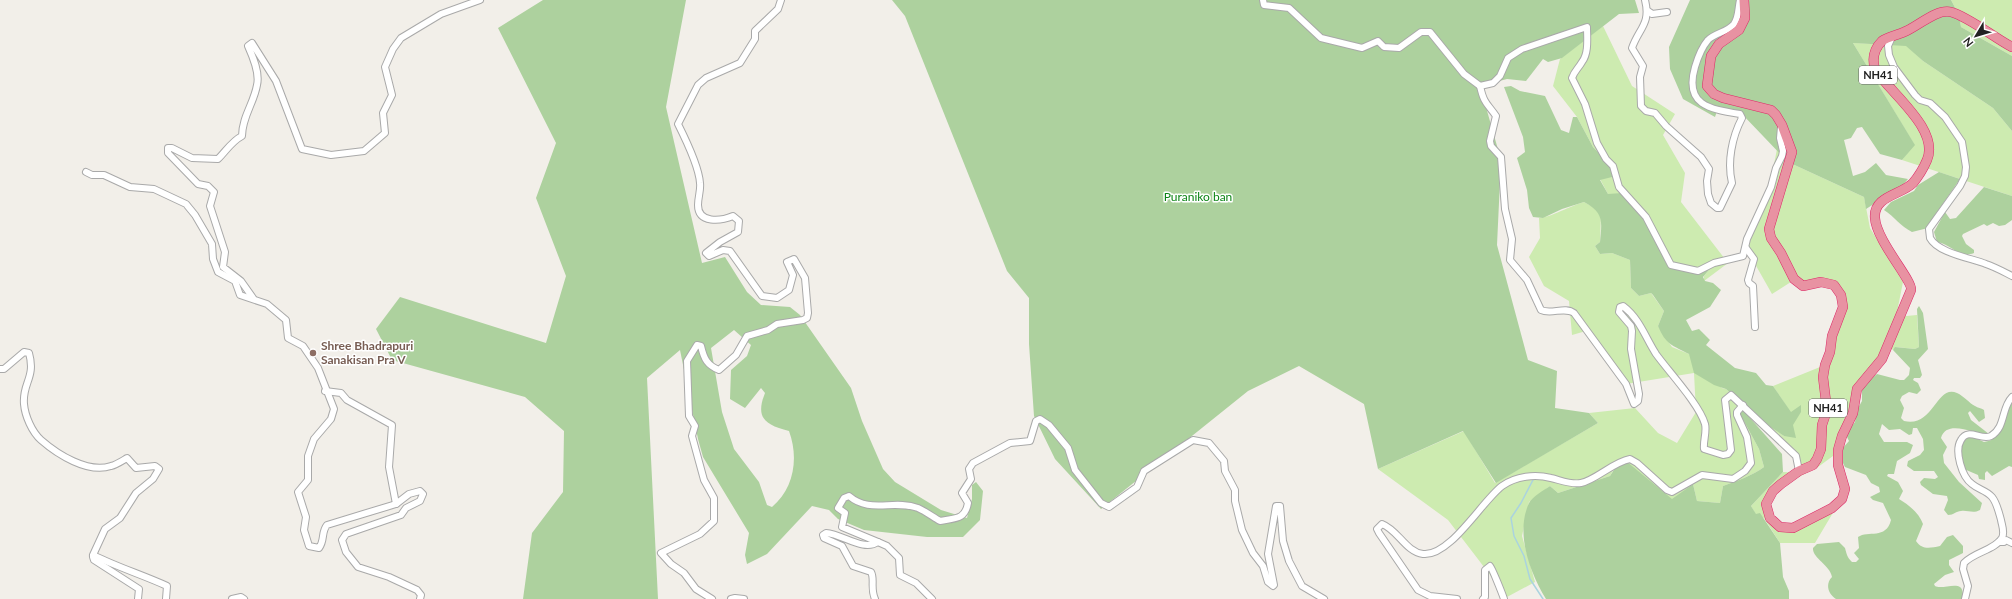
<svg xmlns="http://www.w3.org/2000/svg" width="2012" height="599" viewBox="0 0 2012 599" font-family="Lato,sans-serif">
<rect width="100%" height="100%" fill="#f2efe9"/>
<!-- grass -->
<g fill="#cdebb0">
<polygon points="1951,0 2012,0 2012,56 1961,27 1959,15"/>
<polygon points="1603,26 1632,86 1675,114 1663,135 1685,173 1681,202 1728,263 1704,281 1704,276 1712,266 1696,274 1675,268 1608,194 1600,179 1612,167 1593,147 1577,117 1553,86 1560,59"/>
<polygon points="1853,43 1906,45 1923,61 1993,108 2012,131 2012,196 1902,160 1914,144"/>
<path d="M1777,149L1788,162L1864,197L1870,228L1903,282L1896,317L1917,315L1919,347L1915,349L1896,347L1893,350L1886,343L1852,400L1847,418L1835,444L1833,456L1818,467L1789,482L1770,500C1773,513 1773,523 1787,526L1840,501L1815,543H1780L1764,518L1756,515L1751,506L1783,472L1805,473L1796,453L1763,425L1758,426L1743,410L1740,414L1759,449L1764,467C1753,475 1737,481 1723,486L1720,503L1697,501L1693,484L1672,500L1616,465L1610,476L1558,493L1550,486L1529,502L1522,536L1535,582L1507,597L1448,520L1378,469L1464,431L1495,483L1598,423L1589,413L1635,408L1658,433L1677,443L1696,412L1694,373L1626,384L1586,331L1572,335L1569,301L1544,286L1529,257L1540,238L1539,218C1546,219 1573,205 1584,202L1593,207L1601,215L1600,242L1595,246L1600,254L1612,253L1630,260L1631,288L1639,296L1651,293L1664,311L1658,326L1672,347L1689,354L1722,388L1726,389L1769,425L1784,436L1800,412L1801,406L1791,413L1773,386L1825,365L1843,307L1834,285L1803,286L1794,280L1772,294L1746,248L1769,190Z"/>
</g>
<!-- forest -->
<g fill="#add19e" fill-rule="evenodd">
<path d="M543,0H686L666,107L702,263L725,257L747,292L761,305L790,307L800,315L851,388L862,421L883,469L895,482L941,510L967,518L972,499V485L976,482L983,491L980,520L963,537H927L864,530L838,519L829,510L812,506L767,554L747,564L745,555L749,533L703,457L698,439L680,350L647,378L658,599H523L532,533L563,492L564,431L525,397L392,360L376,329L400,297L546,343L566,276L536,198L556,143L498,28ZM734,330L751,345L747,356L731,370L730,399L745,408L761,388L765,393C755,418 765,425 789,431C799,458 794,489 772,507L767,505L759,482L734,449L722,412L711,348Z"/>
<polygon points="892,0 1635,0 1639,13 1619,14 1562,58 1548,62 1543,59 1526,81 1507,79 1480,86 1501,160 1497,245 1528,360 1557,371 1555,408 1589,413 1598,423 1496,483 1463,431 1378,469 1364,404 1299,366 1248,391 1101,509 1055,459 1034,416 1029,344 1029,298 1007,271 905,16"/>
<polygon points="1690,0 1951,0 1959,15 1961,27 2012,56 2012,131 1993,108 1923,61 1906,46 1853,43 1915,145 1902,160 1880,154 1862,127 1857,128 1851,138 1844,140 1853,176 1865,172 1876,163 1886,175 1908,179 1902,186 1866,209 1864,197 1788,162 1741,113 1718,108 1715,117 1683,99 1670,69 1669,47"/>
<path d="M1511,86L1520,91L1545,96L1561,130L1569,133L1573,117H1577L1593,147L1612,167V177L1600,180L1608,194L1622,193L1638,207L1669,264L1696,274L1713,265L1703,277L1705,281L1713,283L1721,290L1710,307L1686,320L1692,331L1699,329L1710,340L1706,345L1735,368L1756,373L1766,385L1773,386L1791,412L1801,405V412L1793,425L1796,438L1784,436L1769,426L1726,389L1714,385L1694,373L1689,354C1672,345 1666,345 1658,326L1664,311L1653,295L1651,293L1639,296L1631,288L1630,260L1612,253L1600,254L1595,246L1600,242C1602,221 1604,213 1584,202L1562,209L1543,218L1533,217L1529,208L1527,190L1517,158L1525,152L1523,137L1504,87Z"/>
<path d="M1939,172L1960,179L1933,218L1928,228L1912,232C1900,226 1895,217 1884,210L1891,202L1914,191L1918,185Z"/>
<path d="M1984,187L2012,196V220L2005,225L1999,226L1993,223L1987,226L1984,224L1963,234L1962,236L1966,244L1974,250V253C1958,259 1952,244 1937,242L1934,232L1945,212L1950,219L1956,218Z"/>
<path d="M1919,306L1923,313L1928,349L1918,360L1922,375L1920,378H1914L1913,380L1918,383L1921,390L1917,394L1909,392L1902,396L1900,400L1904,408L1901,418L1904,421C1934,428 1936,384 1957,393C1964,396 1969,403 1975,406C1978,408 1981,408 1984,410L1985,418L1979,422L1970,411L1968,413L1971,420L1989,434L1987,436C1975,433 1946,419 1941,438L1947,447L1943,455L1944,463L1959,482L1982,503L1980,510C1973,514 1968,510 1961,511C1956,511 1954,515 1948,515L1944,510L1948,500L1947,496L1933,494L1921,485L1920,482L1924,478L1935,479L1938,477L1934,471H1914L1907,466L1908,461L1920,455L1924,450L1923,439L1917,428H1913L1912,434L1909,435L1900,429L1889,430L1882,424L1879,434L1884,442H1907L1913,445L1910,453L1897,461L1894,474H1888L1887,476L1898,482L1903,491L1899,499C1909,505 1919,513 1923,524L1916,541C1922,550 1930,548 1940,546L1947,537L1953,535L1963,546V553L1949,560V565L1954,572L1945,575L1934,584L1935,586C1943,591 1967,576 1962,599H1836C1828,594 1825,584 1832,577C1830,565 1812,558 1813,548L1817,544L1839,542L1845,548C1847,555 1847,557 1852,562H1856L1859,559L1854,553L1859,548L1858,537C1868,530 1886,540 1891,520L1883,503L1873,500L1870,497L1880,492L1879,487L1871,483L1866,475L1845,467L1842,461V449L1849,441L1847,437H1843L1855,422L1857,410L1862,401V386L1877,374L1900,380H1904L1909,375L1910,368L1893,350L1895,347L1915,349L1919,347L1917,309Z"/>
<path d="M2012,399V467L2009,466L1992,476L1987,471L1985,473V480L1979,479L1978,475L1964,469L1961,449L1963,438L1969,435L1984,442C2003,440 2007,413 2012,399Z"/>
<path d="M1743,410L1782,454L1783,472L1751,506L1756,514L1760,513L1780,543L1783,577L1789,591V599H1546C1530,573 1515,533 1529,503C1532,497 1544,490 1550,486L1558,493L1610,476L1617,465L1626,461L1672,499L1693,484L1697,501L1720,503L1723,486C1737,481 1753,475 1764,467L1759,449L1740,414Z"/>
</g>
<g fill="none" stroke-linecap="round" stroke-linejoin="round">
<!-- stream -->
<polyline stroke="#aad3df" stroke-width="1.5" points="1534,478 1521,503 1511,518 1514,536 1524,556 1530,579 1543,599"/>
<!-- minor casing -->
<g stroke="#a9a9a9" stroke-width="8">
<g id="minor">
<polyline points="1263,0 1264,5 1289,8 1321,38 1362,48 1378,41 1384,47 1399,48 1421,32 1430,32 1464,74 1480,86"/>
<path d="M1645,0C1651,24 1639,28 1632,48L1643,66L1640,77L1641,106L1646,111L1655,113L1666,126L1701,157L1709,169L1707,181L1708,194L1711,203L1717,208H1720L1732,183C1727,162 1732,137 1742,118L1740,114C1709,109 1684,105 1695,67C1698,57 1701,48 1708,40C1715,33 1728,32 1734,24C1739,17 1738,8 1740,0"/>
<polyline points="1648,11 1652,14 1667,12"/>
<path d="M1892,37L1888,46L1889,55L1894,67L1915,95L1920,100L1930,103L1945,117L1962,142L1966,167L1965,176L1960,186L1929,229L1930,238C1938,253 1971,258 1986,264C1995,267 2004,272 2012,276"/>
<path d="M1480,86C1484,104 1487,103 1496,116L1490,141L1491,146L1501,157L1505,209L1512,239L1510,260L1527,280L1541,310C1551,315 1565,306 1574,313L1626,384L1634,404L1638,401L1639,394L1631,349L1632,331L1631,326L1619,312L1620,307L1623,306C1640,319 1645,337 1656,354C1669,372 1699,404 1705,424C1707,432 1703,441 1704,449L1723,455L1728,454L1731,450L1725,400L1731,395L1796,456L1799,471"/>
<path d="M1480,86L1493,83L1500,76L1508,58L1522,49L1587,27C1587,38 1589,53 1582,62C1578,69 1575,70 1572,78L1585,104L1597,143L1606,159L1613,166L1619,187L1646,217L1671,265L1698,271L1714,263L1743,256L1747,239L1771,187L1776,168L1782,156L1783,151L1780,138L1781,127"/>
<path d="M86,172L92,175H104L130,187L154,189L186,204L195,215L212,244L213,259L218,272L235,281L240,295L267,304L286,320L288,338L303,346L318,368L334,409L331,419L314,439L308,456V480L298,492L306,517L304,530L309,546L319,548C325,540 321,532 327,525L396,504L409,494L420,491L423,494L420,501L406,508L401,515L346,534L342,540L346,552L358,567L389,577L417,590L421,595L420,599"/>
<polyline points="1746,248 1754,259 1748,280 1749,283 1753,286 1755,327"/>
<path d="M253,298L241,281L223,267L225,252L210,206L214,192L208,186L198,184L168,153V148H172L192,158L218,159C226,151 232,141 242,136C242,117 254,103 257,85C260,73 253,57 248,46L252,43L276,81L302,149L331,155L364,151L385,133L383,113L392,95L385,67L393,49L401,38L441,14L480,0"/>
<path d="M0,369H4L24,352L29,353C36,378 22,383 24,404C25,416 32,432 41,440C57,454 88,474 111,466C116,465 122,461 127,458L136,468L155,466L159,469L153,479L136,493L120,518L105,529L93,555C117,567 143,575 167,586L166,599"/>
<polyline points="325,391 341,393 347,400 392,425 389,467 396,504"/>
<path d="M878,542L842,527L845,513L838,508L844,498L849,496C870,514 893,499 918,508C925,511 933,517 940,521C955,518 965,520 968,503L962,493L971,479L969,469L973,463L1010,443L1030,441L1036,421L1040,419L1049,425L1068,448L1075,470L1101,503L1109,507L1137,487L1144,471L1193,440L1209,443L1224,461L1225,471L1235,490V501L1242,530L1253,553L1263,566L1268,582L1273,586L1274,585L1268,554L1276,506H1280L1283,541L1289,561L1302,586L1324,599"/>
<polyline points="1999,542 2004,542 2006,540 2012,543"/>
<polyline points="93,557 94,560 139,589 138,599"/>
<polyline points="232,599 241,597 244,599"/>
<path d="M712,599L696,589L684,573L671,564L661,553L700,534L714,521V498L704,480L692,436L695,426L689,416L687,361L697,345L701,346C704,359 707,365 719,370L736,355L747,336L768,330L777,324L803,320L807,318L808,313L805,278L794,259L787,262L793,275L789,290L777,298L762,296L730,251L723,250L709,256L706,253L720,242L738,232L739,221L733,216C721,221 698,224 698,205C698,197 701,190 700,183C699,167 685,138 678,124L698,85L706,78L740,63L755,39V31L778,9L781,0"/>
<polyline points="731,599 735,598 744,599"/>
<path d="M875,599C870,588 875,579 871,572L853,566L842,546L824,538L823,535L826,533C843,534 863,552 878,542L887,546L899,558L900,575L916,583L932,599"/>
<path d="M1457,599L1430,596L1418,590L1379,533L1377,529L1382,524C1398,530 1406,552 1423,554C1450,557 1482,501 1502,486C1516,476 1535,474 1551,478C1560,480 1571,485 1581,483C1596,480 1613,462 1630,459L1637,463L1667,490L1672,492L1702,475L1733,479L1745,471L1751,463L1750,456L1747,437L1737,415V412L1743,405"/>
<path d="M1483,599L1485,597V570L1490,566C1492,568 1502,593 1504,599"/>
<path d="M1965,599L1968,586L1963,569L1964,563C1974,552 1995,550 2002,538C2005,532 2002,526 2001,520C1999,513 1997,503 1992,497C1986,490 1979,490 1972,484C1962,477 1954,451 1961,440C1968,427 1981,441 1991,436C2006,427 2001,408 2012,397"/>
</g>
</g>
<!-- highway casing -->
<g stroke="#dc2a67" stroke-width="10">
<path id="highway" d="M1744,0L1745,18L1739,30L1719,44L1711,56L1707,86L1714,94L1723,98L1771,110L1776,115L1782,125L1792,152L1769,229L1771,238L1781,253L1794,279L1803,286L1821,282L1834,285L1841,295L1843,307L1832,336L1830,352L1825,365L1823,377L1827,410L1822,425L1821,449L1817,459L1813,465L1799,471L1781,484L1773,491L1766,504L1770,518L1780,527L1793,528L1832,508L1842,499L1845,489L1838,465V450L1842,436L1853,413L1857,389L1882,359L1911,290C1913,281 1876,240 1875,218C1873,196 1901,195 1913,183C1918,177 1924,167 1927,160C1940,129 1890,93 1875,69C1872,59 1874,49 1882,41C1887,37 1898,35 1904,32C1917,27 1937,8 1951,12C1969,17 1993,37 2012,47"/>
</g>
<!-- minor -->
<use href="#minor" stroke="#fff" stroke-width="6"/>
<!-- highway -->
<use href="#highway" stroke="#e892a2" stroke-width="9"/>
</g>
<!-- markers -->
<circle fill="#8d6e63" stroke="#fff" stroke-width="1.5" cx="313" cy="353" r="4"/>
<g text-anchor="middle" stroke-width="3" stroke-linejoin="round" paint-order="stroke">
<!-- shield labels -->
<g fill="#fff" stroke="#646464" stroke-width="1">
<rect x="1859" y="66" width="38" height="18" rx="3"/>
<rect x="1809" y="399" width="38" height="18" rx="3"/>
</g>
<g font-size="11" font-weight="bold" fill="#222">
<text x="1878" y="79">NH41</text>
<text x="1828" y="412">NH41</text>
</g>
<!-- park labels -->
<g font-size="12" fill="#0c8416" stroke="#fff">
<text x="1198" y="201">Puraniko ban</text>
</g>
<!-- education labels -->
<g font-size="12" font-weight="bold" fill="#785e54" stroke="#fff" text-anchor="start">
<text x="321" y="350">Shree Bhadrapuri<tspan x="321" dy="14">Sanakisan Pra V</tspan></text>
</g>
</g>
<!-- north arrow -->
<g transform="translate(1976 36) rotate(232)" stroke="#ffffff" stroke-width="3" paint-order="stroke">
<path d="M0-3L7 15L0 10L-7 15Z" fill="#222222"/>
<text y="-6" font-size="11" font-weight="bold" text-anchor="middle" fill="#222222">N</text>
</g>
</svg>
